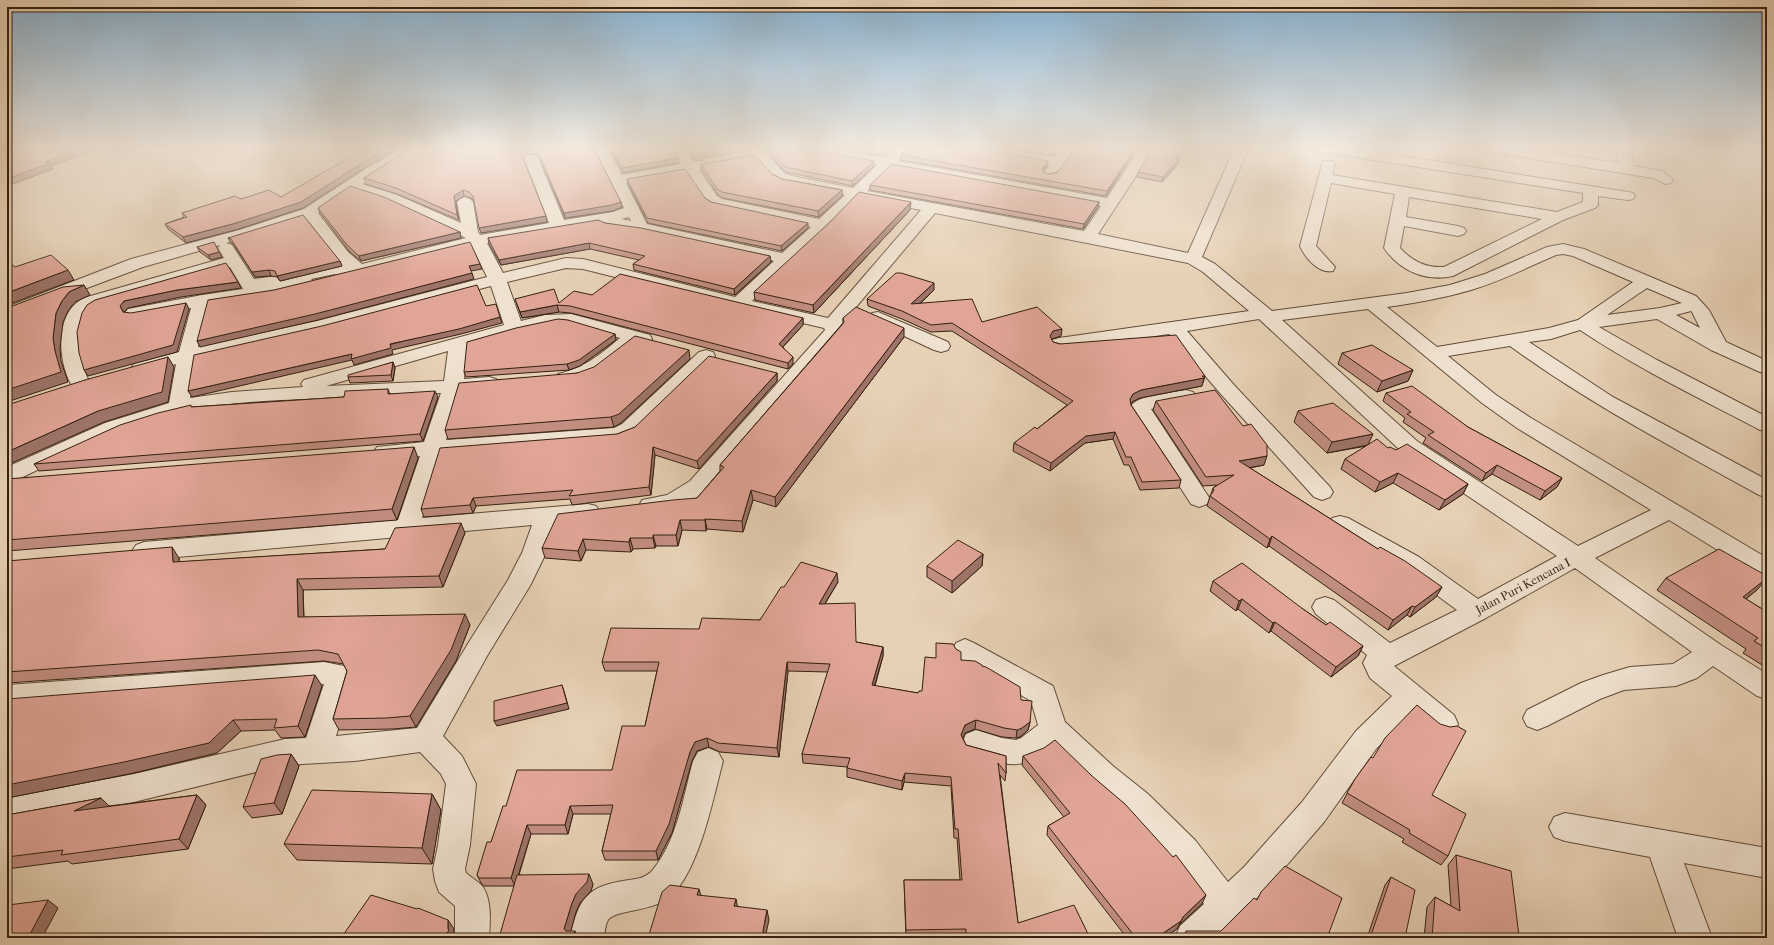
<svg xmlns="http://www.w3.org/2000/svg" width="1774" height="945" viewBox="0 0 1774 945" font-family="'IM FELL French Canon',serif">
<rect width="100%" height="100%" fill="#e7d1b5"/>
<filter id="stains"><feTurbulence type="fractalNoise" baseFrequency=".005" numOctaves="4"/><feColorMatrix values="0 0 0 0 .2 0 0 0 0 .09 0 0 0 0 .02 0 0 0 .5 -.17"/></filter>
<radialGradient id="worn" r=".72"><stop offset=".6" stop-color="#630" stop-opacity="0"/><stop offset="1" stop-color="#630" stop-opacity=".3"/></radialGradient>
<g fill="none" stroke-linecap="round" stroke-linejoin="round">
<!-- minor casing -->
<g stroke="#624c39" stroke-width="2">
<g id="minor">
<path d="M404,147H422L362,184L397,195L461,223L457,202L460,199L465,197L470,199L473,202L478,232L480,235L549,223L524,158L526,155H536L538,158L564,220L613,212L624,208L593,147H607L622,175L681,164L669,147H683L694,162L702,161L707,162L709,165L707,168L699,170L717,196L722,199L819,219L845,195L788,184L774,179L746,147H761L784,173L792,176L853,188L877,165C861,162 836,162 825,147H841L851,152L885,158L897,147H912L898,161L1107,198L1141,147H1155L1098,234L1188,253L1235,147H1249L1202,257L1215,264L1272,311L1407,293L1450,285L1485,274L1547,247L1563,244L1584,249L1696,296L1709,310L1726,342L1767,361V374L1760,372L1711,350L1657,319L1599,327L1657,360L1767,417V431L1760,430C1699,398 1637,368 1580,330L1551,339L1529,342L1613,397L1767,480V498L1759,495C1674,448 1588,403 1510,346L1448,356L1496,395L1531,418L1767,558V578L1758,575L1669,520L1595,558L1721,645L1767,674V699L1757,696L1713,666L1697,678L1676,686L1624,690L1600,699L1547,726L1537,730L1527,726L1523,718L1527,710L1581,683L1603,675L1630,667L1673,664L1692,652L1575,568L1486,618L1394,666L1454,715L1458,724L1454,733L1444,736L1434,733L1411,713L1376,749L1324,822L1266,889L1216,938H1175L1180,926L1204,904L1173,862L1126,814L1091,784L1053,747C1022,774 1000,764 966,752L962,743L966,734L976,730L1002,738L1016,740L1021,738L1038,725L1031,701L956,657L952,650L956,643L965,639L974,643L1053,686L1065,722L1113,766L1148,794L1195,840L1228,882L1244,867L1302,802L1356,731L1392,696L1370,678L1363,663L1367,655L1316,614L1312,607L1316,600L1325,597L1334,600L1390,643L1457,610L1401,569L1332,530L1328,524L1332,518L1340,516L1348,518L1419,557L1478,599L1557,556L1401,451L1259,319L1187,331L1234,385L1330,487L1333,492L1330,497L1322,500L1314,497L1220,393L1169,334L1059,350L1052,348L1050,344L1052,340L1059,338L1249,311L1203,272L1188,263L935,213L841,325L843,331L840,335L706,491C689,504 664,518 642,512L639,506L642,500L667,495L690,481L825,330L824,328L739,308L583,269L566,268L507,282L521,321L545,315L571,314L650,335L652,339L650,343L643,345L637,343C616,360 588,390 558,382L555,378L558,374C586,367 598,356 620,338L570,324L545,325L467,345L464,379L489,377L496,379L499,383L496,387L461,391L446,440L614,428L622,424L699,352L706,350L713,352L715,356L636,434L618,441L442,454L422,518L588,504L596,506L600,512L596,518L588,520L556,523L546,553L531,584L487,656L443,736L462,756L476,784L470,845L465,869L466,873C471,877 479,882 483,887C492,901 490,922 489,938H455V906L439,892L435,881L433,869L438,845L446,784L441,774L420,752L355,761L285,765L134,802L7,826V798L134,774L285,739L306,738L324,684L7,709V685L324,662L344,666L352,682L336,736L417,728L469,642L508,580L522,553L532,525L144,560L136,557L132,551L136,545L144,542L398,520L420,456L385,459L377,457L374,452L377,447L424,442L441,393C397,395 352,397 308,399C265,400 221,403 179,413C121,427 68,455 15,481L7,483V467L105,423L169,403L176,364L141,374L134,372L131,368L134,364L179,352L191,308L134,318L128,317L125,313L128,309L202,295L243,289L230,267L92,308C71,322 80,367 91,385L88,389L81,391L74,389C57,365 53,309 87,297L224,258L218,248L220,245L143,267L7,318V307L131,259L239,230L304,209L367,168ZM891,168L1101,206L1084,231L867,191ZM686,172L707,202L712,205L811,227L782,253L647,224L626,183ZM352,190L387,201L466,238L362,264L348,252L318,213ZM859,198L921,210L828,318L752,301L827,229L830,228L831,225ZM629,217L631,221L621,219ZM306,218L341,263L284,275L254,279L232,245L226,243ZM599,224L606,227L642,232L774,261L735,297L583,259L566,258L503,273L487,243ZM472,246L487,277L317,321L198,347L209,305L306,288L312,287L315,283L311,279L335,274L337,278L343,279ZM1563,254L1573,256L1633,282L1578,320L1549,328L1437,347L1387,307C1415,303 1444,298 1471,290C1501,281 1528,267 1556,255ZM491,286L504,325L304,380L301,384L303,387L232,392L190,398L196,359L319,331ZM1647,288L1682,303L1660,308L1607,315ZM1368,309L1482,403L1517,428L1651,510L1578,546L1417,441L1282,320ZM1691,311L1692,312L1700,328L1676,315ZM448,351L444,381L326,386Z"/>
<polygon points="962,147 996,147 1055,157 1063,147 1077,147 1055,177 1050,178 1045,177 1043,174 1050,165 969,151 964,150"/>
<path d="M1310,147H1346L1628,192L1633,193L1635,196L1633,199L1628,200L1598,196V205L1595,208L1563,220L1453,276C1425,282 1400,271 1384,248L1395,194L1331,183L1316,246L1335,267L1333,271C1319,274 1305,258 1300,246L1323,161H1333L1335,164L1332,175L1557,212L1583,202V193L1317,151L1312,150ZM1409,197L1542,219L1444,267C1425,268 1412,261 1400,248L1404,226L1458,236L1464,234L1466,231L1464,228L1458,226L1406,217Z"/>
<polygon points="1478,147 1514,147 1619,163 1615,147 1629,147 1634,166 1662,171 1673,180 1671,183 1666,184 1653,178 1485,151 1480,150"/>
<polygon points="878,312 948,342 950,346 948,350 941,352 934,350 872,321 869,317 872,313"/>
<path d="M1186,390L1193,392L1196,396L1193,400L1151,409L1210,499L1207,504L1199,507L1191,504L1131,412L1130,407C1139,394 1171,393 1186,390Z"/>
<path d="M708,748L718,752L723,761C713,799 700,867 672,895C656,912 616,909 608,920C605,925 605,933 604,938H570C579,898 586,886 629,880C637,879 644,878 651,872C677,842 683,798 693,761L698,752Z"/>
<polygon points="1565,813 1767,848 1767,878 1684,863 1712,938 1678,938 1650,857 1565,841 1554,837 1549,827 1554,817"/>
</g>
</g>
<!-- minor -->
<use href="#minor" fill="#efe1cf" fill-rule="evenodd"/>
</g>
<!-- wall -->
<g fill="#c28e82" stroke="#352010">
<polygon points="413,147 593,147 622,207 613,211 565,218 539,157 536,154 526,154 523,158 547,222 481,233 474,201 471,198 464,196 456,201 459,220 397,194 366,184 364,178"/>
<polygon points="609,147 670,147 678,163 623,173"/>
<polygon points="685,147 747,147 747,151 694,160"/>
<polygon points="763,147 828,147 841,155 874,166 853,186 785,172"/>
<polygon points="845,147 894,147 885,156 851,151"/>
<polygon points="1007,147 1061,147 1054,155"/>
<polygon points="1138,147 1106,196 901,160 901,155 1047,166 1044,171 1044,173 1050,174"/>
<polygon points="1181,154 1177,159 1179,159 1178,164 1162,182 1137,177 1138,172"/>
<polygon points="701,164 772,174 782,179 842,190 842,196 819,217 723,198 718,195 702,170"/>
<polygon points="366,167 303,208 239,229 186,243 168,229 165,224 184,217 182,213 241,199 281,197"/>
<polygon points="627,179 705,198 711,202 808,228 782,251 648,223 628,184"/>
<polygon points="870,185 1099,202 1098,207 1083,229 870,190"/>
<polygon points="318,208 460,232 461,238 361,261 349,251 320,213"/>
<polygon points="910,210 814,313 755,300 754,292"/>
<polygon points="605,223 770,256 771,262 735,295 634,270 633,264 639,260 590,249 501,265 489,244 488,238"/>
<polygon points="228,238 340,261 342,266 280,281 277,277 271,276 255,277 233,244 231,243"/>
<polygon points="197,247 222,257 211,260 200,252"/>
<polygon points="934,290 920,304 982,322 1061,336 1051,339 1053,342 1060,344 1205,376 1203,383 1202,384 1202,386 1140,398 1132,402 1131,403 1131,405 1181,480 1179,488 1140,490 1129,465 1124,465 1113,439 1085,443 1050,471 1013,451 1014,443 1037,429 1067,405 952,331 931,332 902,319 868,306 867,299"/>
<polygon points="592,295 803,318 803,325 783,347 793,364 788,369 571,313 559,312 522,318 515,299 559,303"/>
<polygon points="843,318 904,337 776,507 753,500 743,532 707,529 706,531 682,530 678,546 656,546 655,548 633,549 631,552 586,550 581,561 545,558 542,548 697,498 720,471 720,465 843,323"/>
<polygon points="615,334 616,340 580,366 569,370 466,377 464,372"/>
<polygon points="1342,353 1413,370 1408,381 1377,392 1338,364"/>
<polygon points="690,359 621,423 614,427 448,439 445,430 577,373"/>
<polygon points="393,362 395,368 393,381 350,383 348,377"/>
<polygon points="777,373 777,381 699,469 655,455 651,495 572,505 570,499 476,506 473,513 424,517 421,509"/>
<polygon points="388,389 390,394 438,397 423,441 39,471 34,464 192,407 344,397"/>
<polygon points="1386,393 1468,427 1562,478 1557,487 1540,500 1492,474 1482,481 1423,443 1426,438 1403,422 1405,418 1383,401"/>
<polygon points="1156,401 1264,465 1250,468 1378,549 1442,587 1436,597 1410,617 1407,615 1388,630 1269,546 1267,548 1207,506 1210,496 1211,494 1213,488 1217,485 1203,486 1153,410"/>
<polygon points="1298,411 1368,445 1388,448 1396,450 1468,484 1463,494 1439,510 1393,483 1375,492 1341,469 1345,459 1367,446 1327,453 1294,422"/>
<polygon points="418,458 397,520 7,551 7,479"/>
<polygon points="465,533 443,587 303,590 304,617 470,625 456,661 416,727 393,729 339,730 333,719 347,671 344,664 324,661 7,683 7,561 179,558 179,562 385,549"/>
<polygon points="983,554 982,566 952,593 927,577 927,566"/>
<polygon points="1666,578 1758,589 1746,599 1767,612 1767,668 1743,653 1746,649 1657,590"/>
<polygon points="1213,581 1303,609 1326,625 1363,646 1358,656 1331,677 1271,631 1269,633 1238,609 1236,611 1210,591"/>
<polygon points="838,582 825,604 856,642 883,647 883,656 875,686 918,693 922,691 961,660 982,666 1021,700 1030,722 1028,730 1020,737 1016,738 1002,737 975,729 965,733 963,738 966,745 1006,756 1006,773 1005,781 1000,775 1018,923 1090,938 965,938 965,937 906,938 904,880 960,880 957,838 954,838 951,786 904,782 902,790 847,777 847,767 803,763 802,754 828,672 788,671 779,757 720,752 709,747 697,751 692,761 672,833 658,860 605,860 602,851 611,814 573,814 568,834 531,834 519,875 593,884 591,891 580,903 576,912 570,931 579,938 514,886 484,886 481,883 477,875 506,806 612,770 645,726 657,671 605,671 602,662 699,629 760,620 784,587"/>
<polygon points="322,686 305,737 281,738 275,730 241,731 217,753 134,773 7,798"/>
<polygon points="291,754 299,766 282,814 252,818 243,807"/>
<polygon points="1023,756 1202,904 1179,925 1177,929 1164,938 1127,938 1047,835 1048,826 1064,817 1022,765"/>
<polygon points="1355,779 1432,795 1448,856 1441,865 1402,842 1404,839 1342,803"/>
<polygon points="432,794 441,810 432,864 297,860 284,844"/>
<polygon points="197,795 206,805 188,849 72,864 68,861 7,869 7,815 101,798 109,806"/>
<polygon points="1456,855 1519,936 1523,938 1424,938 1427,907 1435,897 1451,906 1448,865"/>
<polygon points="1391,877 1405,938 1367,938 1385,885"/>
</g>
<!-- shaded-wall -->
<g fill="#9e746a" stroke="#352010">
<polygon points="84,147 101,147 51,166 53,169 7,186 7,179 45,162"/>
<polygon points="390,147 401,147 366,167 303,208 239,229 186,243 183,237 236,223 364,162"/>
<polygon points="738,147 747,147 747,151 694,160 693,155"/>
<polygon points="889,147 894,147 885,156 885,151"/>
<polygon points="1058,147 1061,147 1054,155 1055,150"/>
<polygon points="1136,147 1138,147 1106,196 1107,191"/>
<polygon points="525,148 526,154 523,159 521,153"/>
<polygon points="1181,149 1181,154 1175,163 1175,158"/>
<polygon points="678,158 678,163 623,173 622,168"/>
<polygon points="1179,159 1178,164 1162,182 1163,177"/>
<polygon points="874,161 874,166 853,186 852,181"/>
<polygon points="1048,161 1047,166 1042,174 1042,169"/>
<polygon points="463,190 464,196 456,201 459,220 457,215 454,196"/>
<polygon points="842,190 842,196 819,217 818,211"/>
<polygon points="621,202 622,207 613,211 565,218 564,213"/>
<polygon points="911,202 910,210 814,313 813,305"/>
<polygon points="1099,202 1098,207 1083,229 1084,224"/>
<polygon points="546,216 547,222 481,233 479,228"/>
<polygon points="808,223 808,228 782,251 781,246"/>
<polygon points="460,232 461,238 361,261 359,256"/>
<polygon points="589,243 590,249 501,265 499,260"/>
<polygon points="219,252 222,257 211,260 208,255"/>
<polygon points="770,256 771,262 735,295 734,289"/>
<polygon points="340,261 342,266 280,281 277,276"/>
<polygon points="480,264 482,269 471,271 469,266"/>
<polygon points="68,270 74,280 7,305 7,293"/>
<polygon points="269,270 271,276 255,277 252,272"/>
<polygon points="472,273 474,279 318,320 200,347 197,341"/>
<polygon points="238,282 241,288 181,297 128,308 124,312 127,318 120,306 124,301 177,290"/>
<polygon points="934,283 934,290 911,312 911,304"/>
<polygon points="84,285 90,295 75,302 68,311 63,322 60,348 61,361 68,382 7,402 7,390 55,351 53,338 56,313 62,301 69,292"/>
<polygon points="186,303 189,309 177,352 88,376 84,370"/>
<polygon points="557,305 559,312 522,318 520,312"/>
<polygon points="500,317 502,323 461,334 392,350 393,354 354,365 352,360 192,397 188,391 352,354"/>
<polygon points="803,318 803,325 780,350 779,344"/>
<polygon points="904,328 904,337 776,507 775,497"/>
<polygon points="1062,329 1061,336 1052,339 1049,343 1050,336 1053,331"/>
<polygon points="615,334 616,340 580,366 569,370 567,364"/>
<polygon points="689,350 690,359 621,423 614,427 611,417"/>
<polygon points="168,357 174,367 168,402 104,422 7,465 7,452 98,411"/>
<polygon points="793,357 793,364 788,369 788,363"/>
<polygon points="393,362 395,368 393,381 391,375"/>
<polygon points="1413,370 1408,381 1377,392 1382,381"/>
<polygon points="777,373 777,381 699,469 697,461"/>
<polygon points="1204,378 1202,386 1140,398 1132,402 1129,407 1130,399 1133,394 1141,390"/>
<polygon points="435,391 438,397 423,441 420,434"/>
<polygon points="1115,432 1113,439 1085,443 1050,471 1051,463 1086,436"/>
<polygon points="1373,434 1368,445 1327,453 1332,442"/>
<polygon points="414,447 418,458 397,520 392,509"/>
<polygon points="653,447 655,455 651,495 649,487"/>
<polygon points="1267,456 1264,465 1236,470 1239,461"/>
<polygon points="1497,465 1492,474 1482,481 1486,473"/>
<polygon points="1398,473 1393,483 1375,492 1380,482"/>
<polygon points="1562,478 1557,487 1540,500 1545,491"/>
<polygon points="1468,484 1463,494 1439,510 1445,500"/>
<polygon points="751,490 753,500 743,532 742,521"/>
<polygon points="473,498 476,506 473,513 470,505"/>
<polygon points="705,519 707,529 706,531 705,520"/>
<polygon points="680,520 682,530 678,546 676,535"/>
<polygon points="461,523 465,533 443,587 439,576"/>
<polygon points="653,535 656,546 655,548 653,538"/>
<polygon points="1272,536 1269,546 1267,548 1270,539"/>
<polygon points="630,538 633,549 631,552 629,542"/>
<polygon points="583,539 586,550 581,561 578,551"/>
<polygon points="172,547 179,558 180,573 173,562"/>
<polygon points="983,554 982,566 952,593 952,581"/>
<polygon points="837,573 838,582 819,613 819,604"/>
<polygon points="1767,578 1758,589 1733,609 1743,597"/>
<polygon points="297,579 303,590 304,627 298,617"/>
<polygon points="1442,587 1436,597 1410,617 1415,607"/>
<polygon points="1242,599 1238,609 1236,611 1239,601"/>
<polygon points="1412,606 1407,615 1388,630 1393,620"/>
<polygon points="465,614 470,625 456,661 416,727 410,716"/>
<polygon points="1275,622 1271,631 1269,633 1273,623"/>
<polygon points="1363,646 1358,656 1331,677 1336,667"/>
<polygon points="883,647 883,656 872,694 872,685"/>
<polygon points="787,662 788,671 779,757 777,748"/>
<polygon points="315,675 322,686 305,737 298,726"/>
<polygon points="562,685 564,691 569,709 497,726 494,721"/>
<polygon points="233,720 241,731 217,753 134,773 7,798 7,785"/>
<polygon points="976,720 975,729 965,733 961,744 961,735 965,725"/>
<polygon points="1030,722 1028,730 1020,737 1016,738 1017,730"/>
<polygon points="707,738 709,747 697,751 692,761 672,833 658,860 656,851 690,752 695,742"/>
<polygon points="291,754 299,766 282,814 274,803"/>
<polygon points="905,773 904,782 902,790 902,781"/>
<polygon points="432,794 441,810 432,864 422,848"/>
<polygon points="197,795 206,805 188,849 179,839"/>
<polygon points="101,798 111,808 74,811"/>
<polygon points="570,806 573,814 568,834 565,825"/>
<polygon points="527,825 531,834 515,886 511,878"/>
<polygon points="589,874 593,884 591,891 580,903 576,912 569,938 564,929 572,903 576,894"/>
<polygon points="699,889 702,899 697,895"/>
<polygon points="1206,895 1202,904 1179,925 1183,917"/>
<polygon points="736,899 738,909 734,906"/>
<polygon points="48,900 58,908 42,938 28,938"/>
<polygon points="767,910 769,920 765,938 763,938 763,931"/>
<polygon points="448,920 454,929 454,938 444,938 448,929"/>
<polygon points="1181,921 1177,929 1164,938 1156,938"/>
<polygon points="575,931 579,938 574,938"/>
</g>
<!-- building -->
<g fill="#e1a597" stroke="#352010">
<polygon points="24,147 84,147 45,162 50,163 7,179 7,153"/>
<polygon points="374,147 390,147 364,162 301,202 236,223 183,237 165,224 187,217 182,213 235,196 241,199 269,190 281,197 331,168 366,149 369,150"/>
<polygon points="413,147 593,147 621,202 612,205 564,213 538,152 535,148 525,148 521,153 546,216 479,228 473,196 469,192 463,190 454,196 457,215 396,188 364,178"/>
<polygon points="611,147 670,147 678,158 622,168"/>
<polygon points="688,147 738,147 693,155"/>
<polygon points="767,147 828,147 841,155 874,161 852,181 785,167"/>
<polygon points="862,147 889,147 885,151"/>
<polygon points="909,147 970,147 1048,161 1042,169 1044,173 1050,174 1057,173 1076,147 1136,147 1107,191 901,155"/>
<polygon points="1038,147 1058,147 1055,150"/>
<polygon points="1154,147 1171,147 1181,149 1175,158 1179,159 1163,177 1138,172"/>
<polygon points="755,155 772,174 782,179 842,190 818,211 722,192 717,189 701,164"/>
<polygon points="892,164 1099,202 1084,224 870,185"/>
<polygon points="685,169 705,198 711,202 808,223 781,246 647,218 627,179"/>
<polygon points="350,186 384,197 460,232 359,256 347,245 318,208"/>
<polygon points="859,192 911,202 813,305 754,292 830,222"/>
<polygon points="303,215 340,261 277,276 275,271 269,270 252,272 231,239 228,238"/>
<polygon points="598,220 605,223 641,228 770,256 734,289 633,264 645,256 589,243 499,260 488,238"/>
<polygon points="214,242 219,252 208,255 197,247"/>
<polygon points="470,242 480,264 469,266 472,273 315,314 197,341 208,300 274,290"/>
<polygon points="51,255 68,270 7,293 7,264 10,263 15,267"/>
<polygon points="226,263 238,282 177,290 124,301 120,306 123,312 131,313 186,303 173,345 84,370 79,353 77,332 82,313 87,305 95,300"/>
<polygon points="896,273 901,273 934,283 911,304 972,299 982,322 1037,307 1062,329 1053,331 1050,336 1053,342 1060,344 1176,335 1205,376 1202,376 1204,378 1141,390 1133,394 1130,399 1131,405 1181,480 1142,482 1131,457 1126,457 1115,432 1086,436 1051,463 1014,443 1035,427 1037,429 1073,401 952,323 931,325 902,311 867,299"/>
<polygon points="620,274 803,318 779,344 793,357 788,363 570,306 557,305 520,312 515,299 554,289 559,303 574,291 592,295"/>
<polygon points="84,285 69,292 62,301 56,313 53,338 55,351 61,372 7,390 7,308 63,287"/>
<polygon points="477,285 486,306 496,304 500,317 459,329 390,344 391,348 351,359 352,354 188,391 194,355 322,326"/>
<polygon points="856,307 904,328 775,497 751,490 742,521 705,519 705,520 680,520 676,535 653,535 653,538 630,538 629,542 583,539 578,551 542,548 558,514 673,500 697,498 724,467 720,465 841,326 844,322 843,318"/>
<polygon points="558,319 568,320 615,334 579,360 567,364 464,372 467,342 516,328"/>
<polygon points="635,336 689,350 619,414 611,417 445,430 459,383 577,373 594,367"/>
<polygon points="1372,345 1413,370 1382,381 1342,353"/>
<polygon points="709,356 777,373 697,461 653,447 649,487 569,496 573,490 473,498 470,505 421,509 440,448 617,434 635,427"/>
<polygon points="168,357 162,392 98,411 7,452 7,405 85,380"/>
<polygon points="393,362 391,375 348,377 348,375"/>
<polygon points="1412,386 1468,427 1562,478 1545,491 1497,465 1486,473 1428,435 1434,432 1407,414 1411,412 1386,393"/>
<polygon points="388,389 388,394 435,391 420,434 34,464 120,425 158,413 191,405 191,407 344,397 345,391"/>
<polygon points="1215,390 1243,426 1251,424 1267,445 1267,456 1239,461 1378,549 1380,547 1405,561 1442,587 1415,607 1412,606 1393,620 1272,536 1270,539 1210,496 1214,490 1213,488 1234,475 1206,477 1156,401"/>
<polygon points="1333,403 1373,434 1332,442 1298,411"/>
<polygon points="1377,439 1388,448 1390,447 1396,450 1407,444 1468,484 1445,500 1398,473 1380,482 1345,459"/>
<polygon points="414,447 392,509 7,540 7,479"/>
<polygon points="461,523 439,576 297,579 298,617 465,614 451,650 410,716 387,718 333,719 347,671 338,654 318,650 7,672 7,561 172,547 173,562 385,549 395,528"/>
<polygon points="958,540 983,554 952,581 927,566"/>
<polygon points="1719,549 1767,576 1767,578 1743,597 1767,612 1767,649 1754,641 1758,638 1666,578"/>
<polygon points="801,562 837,573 819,604 855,603 856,642 883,647 872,685 918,693 919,691 922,691 925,657 936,658 936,643 953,644 956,649 961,652 961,660 975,661 982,665 982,666 986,667 1020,687 1021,700 1032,701 1030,722 1022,728 1017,730 1004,728 976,720 965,725 961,735 966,745 1006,756 1006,773 998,763 1018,923 1074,905 1090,938 966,938 966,929 906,930 904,880 962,880 958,829 955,829 951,777 905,773 902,781 847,768 850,758 802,754 830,664 787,662 777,748 718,743 707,738 695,742 690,752 669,824 656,851 602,851 613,805 570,806 565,825 527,825 511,878 479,878 477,875 487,842 491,842 503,806 506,806 517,770 612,770 622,726 645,726 659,662 602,662 611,628 699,629 702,618 760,620 781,587 784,587"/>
<polygon points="1242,563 1303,609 1326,625 1330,622 1363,646 1336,667 1275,622 1273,623 1242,599 1239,601 1213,581"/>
<polygon points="315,675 298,726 274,728 277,719 233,720 209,743 124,762 7,785 7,699"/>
<polygon points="562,685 567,703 494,721 494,701"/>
<polygon points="1417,705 1440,724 1450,727 1457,726 1466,731 1432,795 1466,814 1448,856 1409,833 1410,830 1347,793 1355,779 1371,757 1373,758 1385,738"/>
<polygon points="1055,740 1092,776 1125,804 1173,857 1176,855 1206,895 1183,917 1181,921 1156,938 1136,938 1048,826 1070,813 1023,756 1044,748"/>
<polygon points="291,754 274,803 243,807 261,759 277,755"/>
<polygon points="312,790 432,794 422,848 284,844"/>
<polygon points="197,795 179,839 61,855 63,850 7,857 7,815 101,798 74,811"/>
<polygon points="1456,855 1511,871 1519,936 1523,938 1432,938 1435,897 1460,911"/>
<polygon points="1285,866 1342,898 1327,938 1184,938 1186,931 1221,931 1254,898 1257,900 1261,892"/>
<polygon points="589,874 587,882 576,894 572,903 564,929 566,931 575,931 574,938 499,938 517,875"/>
<polygon points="1391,877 1415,890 1405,938 1370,938"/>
<polygon points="670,885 699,889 697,895 736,899 734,906 767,910 763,931 763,938 648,938 662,892"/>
<polygon points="371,895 417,909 418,908 448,920 448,929 449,930 444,938 341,938"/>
<polygon points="48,900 28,938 7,938 7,906 8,905"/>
</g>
<!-- sky -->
<linearGradient id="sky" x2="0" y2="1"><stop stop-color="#89b4d4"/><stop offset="0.53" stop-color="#f4eade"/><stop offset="1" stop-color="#f4eade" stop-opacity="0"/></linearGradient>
<rect width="1774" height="280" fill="url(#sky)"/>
<g text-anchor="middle" stroke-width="3.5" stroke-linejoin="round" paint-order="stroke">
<!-- street labels -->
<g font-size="12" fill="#352010" stroke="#efe1cf">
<text transform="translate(1523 586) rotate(-28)" y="4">Jalan Puri Kencana I</text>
</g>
</g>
<!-- margin -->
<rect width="1774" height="945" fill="none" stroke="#e7d1b5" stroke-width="24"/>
<rect x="8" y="8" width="1758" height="929" fill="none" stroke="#352010" stroke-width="2"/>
<rect x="12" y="12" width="1750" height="921" fill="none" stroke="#352010"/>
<rect width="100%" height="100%" filter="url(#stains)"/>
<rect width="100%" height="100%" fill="url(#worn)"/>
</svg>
